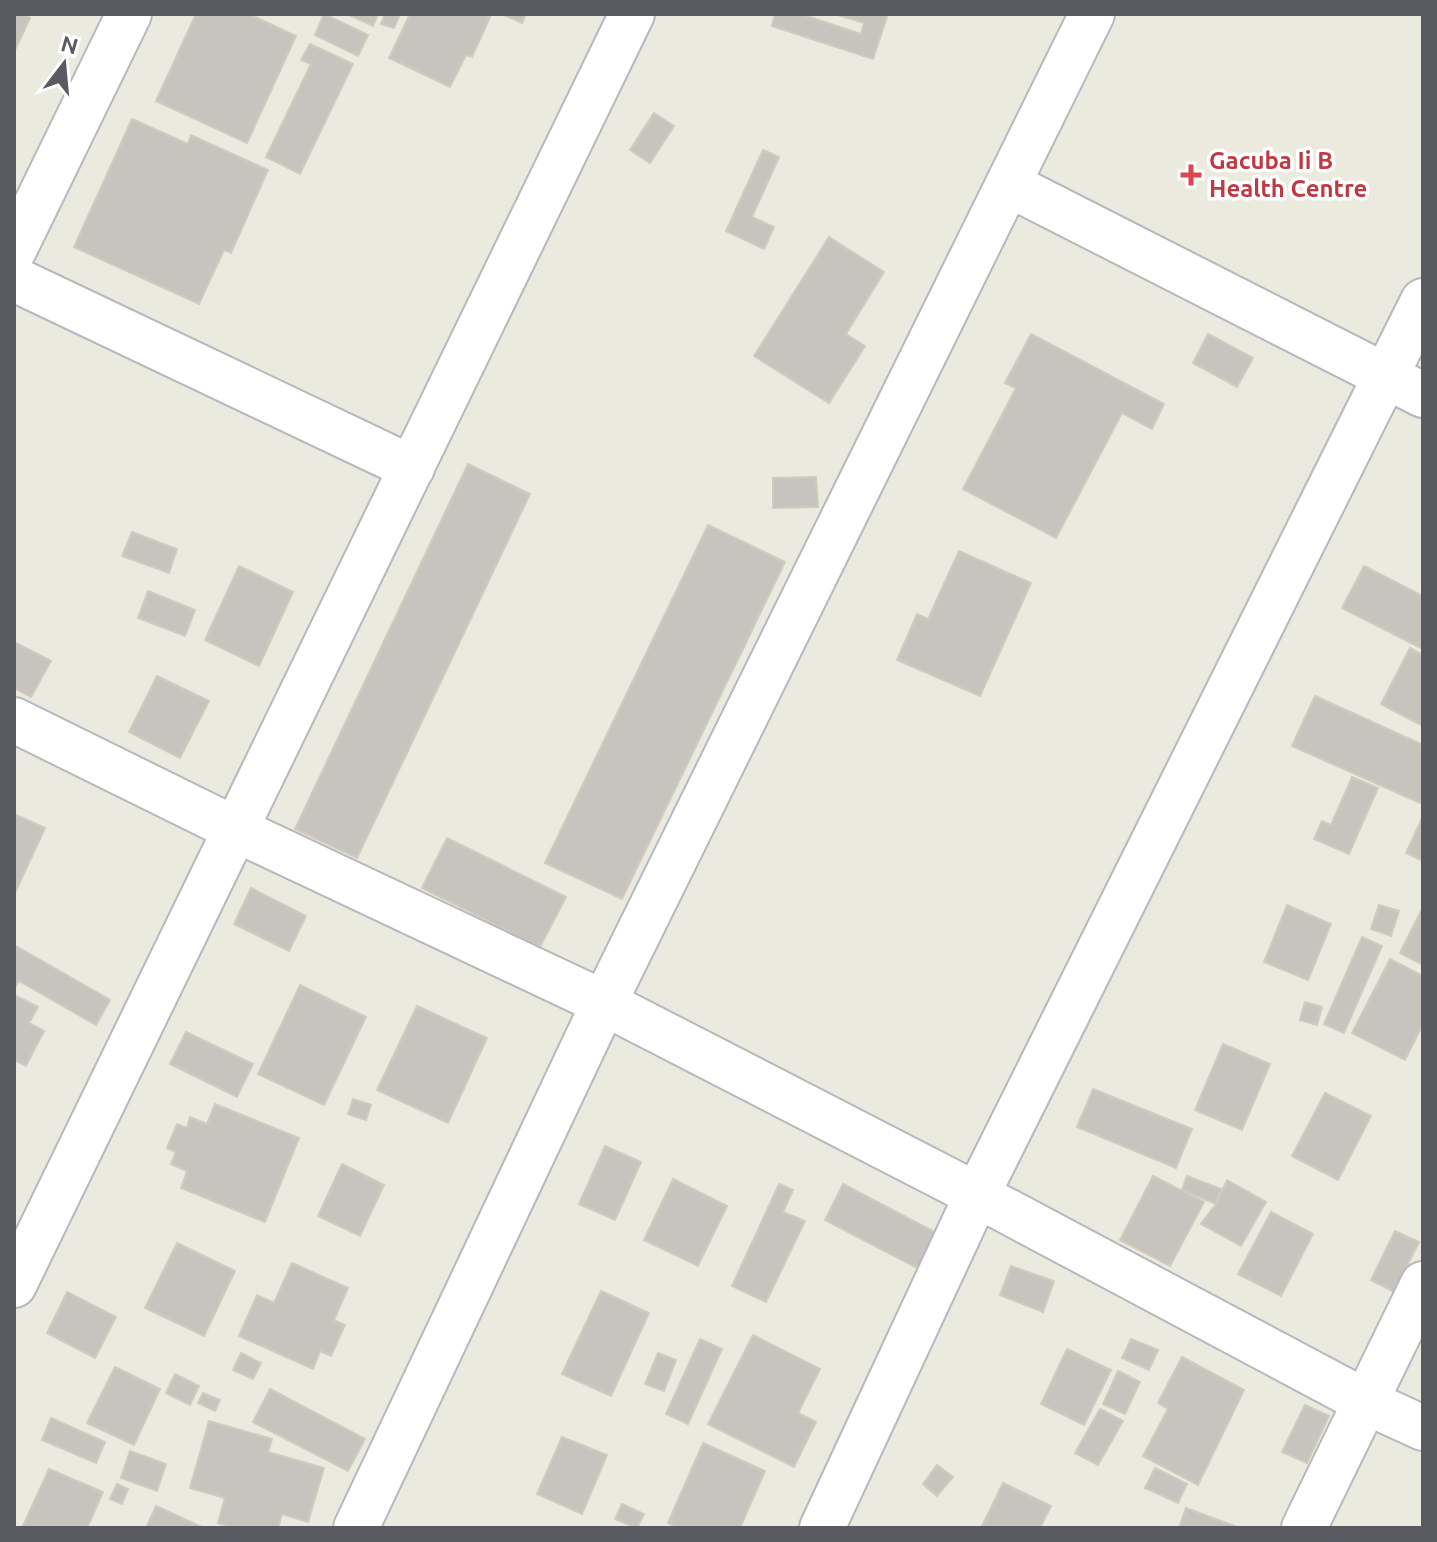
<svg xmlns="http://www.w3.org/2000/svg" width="1437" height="1542" viewBox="0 0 1437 1542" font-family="Ubuntu,sans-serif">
<rect width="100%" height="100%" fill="#ebeadf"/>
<!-- building -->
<g fill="#c6c4bd" stroke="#cfccbe" stroke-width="2">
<polygon points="14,14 28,14 27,16 30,18 14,52"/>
<polygon points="196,14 249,14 296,36 247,143 156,101"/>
<polygon points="324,14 368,35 358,56 315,35"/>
<polygon points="347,14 378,14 373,26"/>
<polygon points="385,14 400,14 394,28 381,24"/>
<polygon points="410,14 483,14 490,17 472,57 466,55 450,87 389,58"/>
<polygon points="502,14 526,14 522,23"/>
<polygon points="775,14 800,14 861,34 864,23 835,14 888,14 873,59 772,26"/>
<polygon points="310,44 353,64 300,174 266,157 311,64 301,60"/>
<polygon points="654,113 674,126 650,163 630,150"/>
<polygon points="132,119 188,144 191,135 268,170 231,253 224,250 199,304 74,247"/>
<polygon points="763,150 779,157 752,217 774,227 764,249 726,231"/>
<polygon points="829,237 884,272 846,334 865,346 829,403 754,356"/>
<polygon points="1031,334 1164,404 1152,429 1122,413 1056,538 963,489 1016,388 1005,383"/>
<polygon points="1208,334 1253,358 1237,387 1193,363"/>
<polygon points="468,464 530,494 357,858 295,829"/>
<polygon points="816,477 818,507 773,508 773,478"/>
<polygon points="708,525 785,562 622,899 545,863"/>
<polygon points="132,532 177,549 169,573 122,556"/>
<polygon points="959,551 1031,583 980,696 897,660 917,614 928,619"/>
<polygon points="239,566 293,592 259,666 205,640"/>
<polygon points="1364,566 1423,596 1423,649 1342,608"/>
<polygon points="148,591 195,610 185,636 138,618"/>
<polygon points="14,642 51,661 31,697 14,688"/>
<polygon points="1410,648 1423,655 1423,726 1381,704"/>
<polygon points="157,676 209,701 180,758 129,732"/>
<polygon points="1315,696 1423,745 1423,798 1420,803 1292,746"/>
<polygon points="1352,777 1378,788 1349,854 1314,839 1322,821 1331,825"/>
<polygon points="14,814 45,828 14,895"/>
<polygon points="1423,816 1423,861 1406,853"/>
<polygon points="447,838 566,897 540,947 422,888"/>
<polygon points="251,888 306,916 289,951 234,924"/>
<polygon points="1287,905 1331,924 1308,980 1264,962"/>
<polygon points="1379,905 1399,911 1391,936 1371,929"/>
<polygon points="1422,909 1423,909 1423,965 1400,953"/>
<polygon points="1362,937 1382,946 1344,1033 1324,1024"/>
<polygon points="14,945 110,1000 96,1025 19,981 16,986 14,985"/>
<polygon points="1390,959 1423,976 1423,1024 1405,1060 1352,1033"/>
<polygon points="300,985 366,1017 324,1105 258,1074"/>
<polygon points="14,995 38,1007 29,1023 44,1031 26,1066 14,1060"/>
<polygon points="1305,1002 1322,1007 1317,1025 1300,1020"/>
<polygon points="417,1006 487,1038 448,1123 377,1090"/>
<polygon points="186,1032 253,1064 237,1097 170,1064"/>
<polygon points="1223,1044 1270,1064 1242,1130 1195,1110"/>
<polygon points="1093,1089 1192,1129 1176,1168 1077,1127"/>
<polygon points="1325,1093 1371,1116 1338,1180 1292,1156"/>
<polygon points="353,1099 371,1105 366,1120 348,1114"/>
<polygon points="215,1104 299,1138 265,1222 181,1188 187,1171 171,1164 176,1152 167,1148 177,1124 187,1128 190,1117 207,1124"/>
<polygon points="605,1146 641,1162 615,1220 579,1204"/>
<polygon points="342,1164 384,1185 360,1236 318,1216"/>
<polygon points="1153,1176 1204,1202 1170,1266 1120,1240"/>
<polygon points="1187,1176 1221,1189 1216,1204 1182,1190"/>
<polygon points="673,1179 727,1206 698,1266 644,1240"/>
<polygon points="1227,1180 1266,1202 1241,1246 1201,1224 1216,1204"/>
<polygon points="779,1184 793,1190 783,1212 805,1221 766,1302 732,1286"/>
<polygon points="843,1184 944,1237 925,1272 825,1220"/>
<polygon points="1271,1212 1313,1234 1281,1296 1238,1274"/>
<polygon points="1395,1231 1419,1242 1394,1292 1371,1280"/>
<polygon points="177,1243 235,1271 204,1336 145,1308"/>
<polygon points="292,1263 348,1288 334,1320 345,1325 331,1356 320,1351 313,1369 239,1336 257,1295 274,1303"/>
<polygon points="1011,1266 1054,1281 1043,1312 1000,1295"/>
<polygon points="601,1291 649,1313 611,1396 562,1374"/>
<polygon points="67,1292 116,1317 95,1358 47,1333"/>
<polygon points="753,1335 820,1369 798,1413 816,1422 794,1467 708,1424"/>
<polygon points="700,1339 722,1349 688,1424 666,1414"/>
<polygon points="1131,1339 1158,1350 1149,1370 1122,1358"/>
<polygon points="1067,1349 1111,1370 1084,1425 1041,1404"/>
<polygon points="241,1353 261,1363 253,1379 233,1370"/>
<polygon points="658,1353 676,1360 664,1391 645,1384"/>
<polygon points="1182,1357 1244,1390 1198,1485 1143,1456 1168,1409 1158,1403"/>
<polygon points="115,1367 160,1389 134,1445 87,1423"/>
<polygon points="1118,1371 1140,1382 1125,1414 1103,1404"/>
<polygon points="175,1374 199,1386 190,1405 166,1393"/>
<polygon points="270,1389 365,1439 348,1471 253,1422"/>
<polygon points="203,1393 220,1400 215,1411 198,1403"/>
<polygon points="1305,1405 1329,1416 1307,1463 1282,1452"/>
<polygon points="1100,1409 1123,1421 1098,1465 1075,1453"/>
<polygon points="51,1418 105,1442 96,1463 42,1440"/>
<polygon points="209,1421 272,1439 268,1452 324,1468 308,1522 282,1514 278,1528 236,1528 218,1523 225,1498 190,1488"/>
<polygon points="562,1437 607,1455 582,1514 537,1494"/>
<polygon points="703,1443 765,1471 740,1528 679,1528 668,1523"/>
<polygon points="130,1451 166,1464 157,1491 121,1478"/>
<polygon points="937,1465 953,1477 937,1496 923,1484"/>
<polygon points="1155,1468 1187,1484 1178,1503 1145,1488"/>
<polygon points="49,1469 103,1492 87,1528 22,1528"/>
<polygon points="1003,1483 1051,1506 1040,1528 981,1528"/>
<polygon points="117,1484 128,1489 122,1504 110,1499"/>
<polygon points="622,1504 644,1514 637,1528 615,1519"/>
<polygon points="156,1506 204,1528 146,1528"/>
<polygon points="1186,1508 1240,1528 1179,1528"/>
</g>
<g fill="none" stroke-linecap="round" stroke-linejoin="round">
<!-- minor casing -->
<g stroke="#b7b8be" stroke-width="48">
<g id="minor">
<polyline points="1008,184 1423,395"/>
<polyline points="14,250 129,14"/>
<polyline points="14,279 412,468"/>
<polyline points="14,720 237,830 604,1003 977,1195 1364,1401 1423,1428"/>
<polyline points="14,1285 632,14"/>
<polyline points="356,1528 604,1003 1092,14"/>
<polyline points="822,1528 977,1195 1423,301"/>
<polyline points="1304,1528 1423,1284"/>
</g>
</g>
<!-- minor -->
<use href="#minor" stroke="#fff" stroke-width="44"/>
</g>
<!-- markers -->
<path fill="#e0444e" stroke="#fff" stroke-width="3" d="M1187 163h8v8h8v8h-8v8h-8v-8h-8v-8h8z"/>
<g text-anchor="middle" stroke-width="7" stroke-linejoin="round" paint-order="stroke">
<!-- health labels -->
<g font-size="24" font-weight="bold" fill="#be3a42" stroke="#fff" text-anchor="start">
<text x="1209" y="169">Gacuba Ii B<tspan x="1209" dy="28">Health Centre</tspan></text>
</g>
</g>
<!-- border -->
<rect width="1437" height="1542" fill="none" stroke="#585a60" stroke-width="32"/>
<!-- north arrow -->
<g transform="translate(64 64) rotate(16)" stroke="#ffffff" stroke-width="6" paint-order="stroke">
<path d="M0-6L14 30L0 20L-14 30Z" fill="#585a60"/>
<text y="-12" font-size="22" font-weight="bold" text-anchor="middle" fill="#585a60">N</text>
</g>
</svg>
